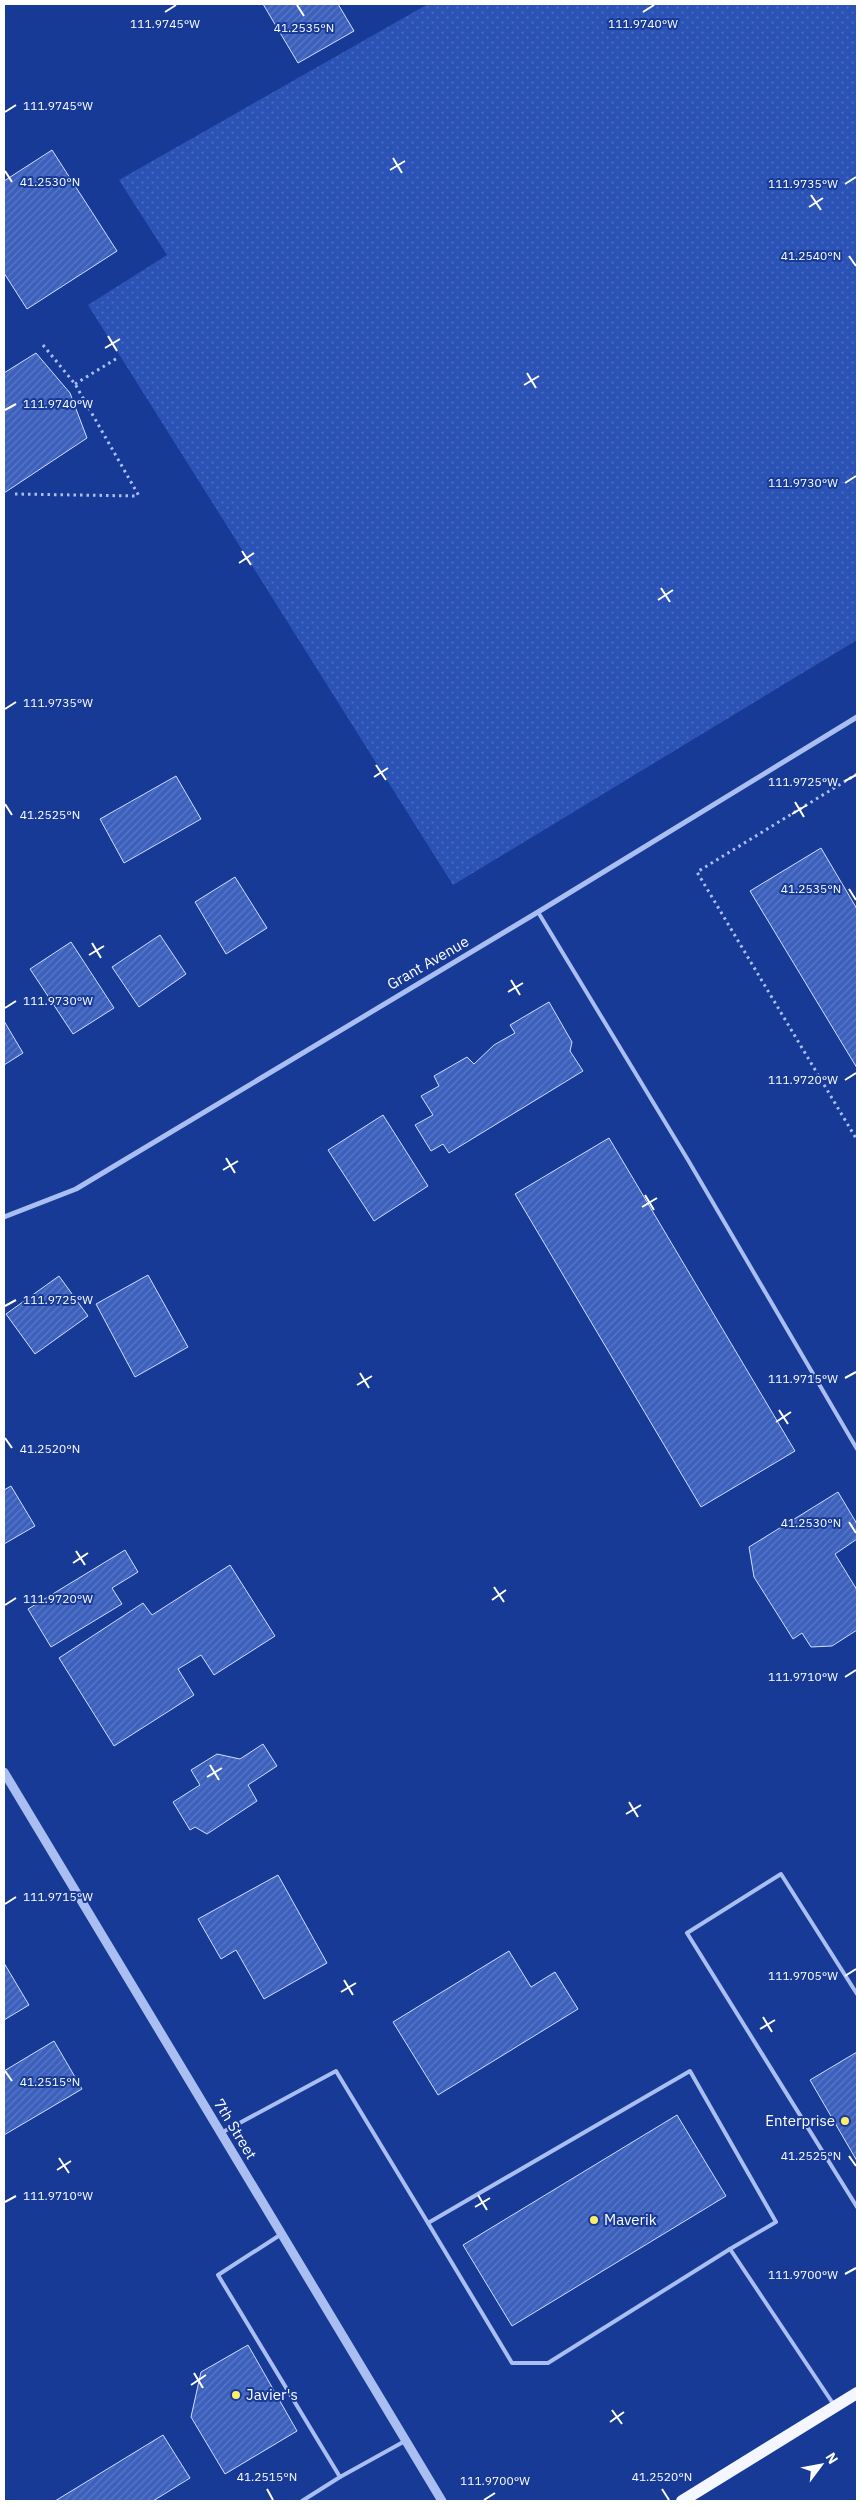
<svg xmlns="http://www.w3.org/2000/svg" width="861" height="2505" viewBox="0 0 861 2505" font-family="'IBM Plex Sans',sans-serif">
<defs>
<pattern id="grass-dots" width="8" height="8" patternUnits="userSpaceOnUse" patternTransform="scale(1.25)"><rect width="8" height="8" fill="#2b52b5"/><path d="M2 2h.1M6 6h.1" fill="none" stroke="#4b6cc0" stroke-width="1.8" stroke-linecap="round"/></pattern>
<pattern id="building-hatch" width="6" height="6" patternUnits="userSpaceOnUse" patternTransform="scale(1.25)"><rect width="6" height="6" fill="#3c60bc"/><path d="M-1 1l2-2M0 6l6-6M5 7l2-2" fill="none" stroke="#5978c6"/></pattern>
</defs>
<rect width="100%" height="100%" fill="#173a97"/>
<!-- grass -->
<polygon fill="url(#grass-dots)" points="428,4 857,4 857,640 453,885 88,305 167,255 119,180"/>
<!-- building -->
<g fill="url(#building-hatch)" stroke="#d1ddfc">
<polygon points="263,4 338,4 354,31 298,63"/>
<polygon points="52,150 117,251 27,309 4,273 4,181"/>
<polygon points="36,353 70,393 87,438 4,493 4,373"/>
<polygon points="176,776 201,819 124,863 100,819"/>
<polygon points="821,848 857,909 857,1068 750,891"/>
<polygon points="235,877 267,928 226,954 195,902"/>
<polygon points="160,935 186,974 139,1007 112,967"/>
<polygon points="71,942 114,1008 73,1034 30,969"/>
<polygon points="549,1002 572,1042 570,1051 583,1071 449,1153 443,1144 431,1151 415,1125 433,1115 421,1096 439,1086 434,1076 467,1057 474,1064 494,1045 515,1033 510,1025"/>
<polygon points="4,1021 23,1053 4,1065"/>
<polygon points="383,1115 428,1186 374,1221 328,1150"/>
<polygon points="609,1138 795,1451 701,1507 515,1194"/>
<polygon points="148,1275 188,1347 135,1377 96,1304"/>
<polygon points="59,1276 88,1316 35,1354 6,1314"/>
<polygon points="11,1486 35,1526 4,1544 4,1490"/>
<polygon points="838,1492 857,1524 857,1539 835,1554 857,1590 857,1630 832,1646 811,1647 802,1633 793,1639 754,1577 749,1547"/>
<polygon points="125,1550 138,1572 112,1588 122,1604 51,1647 28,1609"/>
<polygon points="230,1565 275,1636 214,1675 201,1655 178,1669 194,1695 114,1746 59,1658 143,1603 152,1615"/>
<polygon points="263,1744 277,1766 248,1785 257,1801 207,1834 195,1827 190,1830 173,1802 200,1785 191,1770 217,1754 240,1759"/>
<polygon points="278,1875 327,1963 264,1999 236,1950 221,1959 198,1919"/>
<polygon points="509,1951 531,1987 555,1972 578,2009 438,2095 393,2022"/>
<polygon points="4,1963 29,2005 4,2020"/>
<polygon points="54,2041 82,2089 4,2135 4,2071"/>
<polygon points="857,2052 857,2161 810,2080"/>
<polygon points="677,2115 726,2196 512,2326 463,2245"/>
<polygon points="248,2345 297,2431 225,2474 191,2417 201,2372"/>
<polygon points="163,2435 190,2478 153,2501 55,2501"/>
</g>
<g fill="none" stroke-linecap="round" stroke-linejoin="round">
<!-- path -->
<g stroke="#aabef1" stroke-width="3" stroke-dasharray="2.5 4" stroke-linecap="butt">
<polyline points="43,345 75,384 139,496"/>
<polyline points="75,384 119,357"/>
<polyline points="15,494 138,496"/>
<polyline points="857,774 697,872 857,1140"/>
</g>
<!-- service -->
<g stroke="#aabef1" stroke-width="4">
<polyline points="538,912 688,1160 857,1449"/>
<polyline points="857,1994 781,1874 687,1933 857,2207"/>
<polyline points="221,2133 336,2071 428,2223 690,2071 776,2222 730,2249 834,2405"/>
<polyline points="428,2223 512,2363 548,2363 730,2249"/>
<polyline points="280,2235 218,2275 340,2477"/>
<polyline points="302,2501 340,2477 405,2441"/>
</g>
<!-- minor -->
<polyline stroke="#aabef1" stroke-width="5" points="4,1217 76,1189 538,912 857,717"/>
<!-- tertiary -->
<polyline stroke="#aabef1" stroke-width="9" points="4,1772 442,2501"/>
<!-- primary -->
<polyline stroke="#f4f7ff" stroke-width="12" points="682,2501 857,2393"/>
</g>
<!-- ticks -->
<path fill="none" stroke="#fff" stroke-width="2" d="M297,5L304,16M165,12L176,5M643,12L654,5M5,112L16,105M393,158L402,173M390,170L405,161M5,171L12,182M845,184L856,177M811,195L821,210M809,207L823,198M849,256L856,266M108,336L117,351M105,348L120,339M527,373L536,388M524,385L539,376M5,410L16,404M845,483L856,476M242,551L251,565M239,563L254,553M661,588L670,602M658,600L673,590M5,709L16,702M376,765L386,780M374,777L388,768M845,781L856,775M795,802L804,817M5,804L12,815M792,814L807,805M849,889L856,900M92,943L101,958M89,955L104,946M511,980L520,995M508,992L523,983M5,1008L16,1001M845,1080L856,1073M226,1158L235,1173M223,1170L238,1161M645,1195L654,1210M642,1207L657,1198M5,1306L16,1300M360,1373L369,1388M845,1378L856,1372M357,1385L372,1376M779,1410L788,1424M776,1422L791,1412M5,1438L12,1448M849,1522L856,1533M76,1551L85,1565M73,1563L88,1553M494,1587L504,1602M492,1600L506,1590M5,1605L16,1598M845,1677L856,1670M210,1765L219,1780M207,1777L222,1768M629,1802L638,1817M626,1814L641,1805M5,1904L16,1897M845,1976L856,1969M344,1980L353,1995M341,1992L356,1983M763,2017L772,2032M760,2029L775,2020M5,2071L12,2081M849,2156L856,2166M59,2158L69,2173M57,2170L71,2161M478,2195L487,2210M5,2202L16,2196M475,2207L490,2198M845,2274L856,2268M194,2373L203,2388M191,2385L206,2375M612,2410L622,2424M610,2422L624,2412M267,2489L273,2500M662,2489L669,2500M484,2500L495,2493"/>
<!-- markers -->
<g fill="#ffed6a" stroke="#173a97" stroke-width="2">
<circle cx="845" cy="2121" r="5"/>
<circle cx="594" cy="2220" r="5"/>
<circle cx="236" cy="2395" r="5"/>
</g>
<g text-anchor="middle" stroke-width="4" stroke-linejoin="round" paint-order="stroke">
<!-- street labels -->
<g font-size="15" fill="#fff" stroke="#173a97">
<text transform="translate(428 963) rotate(-30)" y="5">Grant Avenue</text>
<text transform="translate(235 2129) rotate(59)" y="5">7th Street</text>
</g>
<!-- poi labels -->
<g font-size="15" fill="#fff" stroke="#173a97" text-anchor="start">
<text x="835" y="2126" text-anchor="end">Enterprise</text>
<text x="604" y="2225">Maverik</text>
<text x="246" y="2400">Javier's</text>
</g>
</g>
<g font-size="12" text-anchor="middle" fill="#fff" stroke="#173a97" stroke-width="4" stroke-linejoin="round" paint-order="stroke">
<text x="165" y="28">111.9745°W</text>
<text x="643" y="28">111.9740°W</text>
<text x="304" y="32">41.2535°N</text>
<text x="58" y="110">111.9745°W</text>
<text x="50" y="186">41.2530°N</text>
<text x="803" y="188">111.9735°W</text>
<text x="811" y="260">41.2540°N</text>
<text x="58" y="408">111.9740°W</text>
<text x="803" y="487">111.9730°W</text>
<text x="58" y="707">111.9735°W</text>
<text x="803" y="786">111.9725°W</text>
<text x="50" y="819">41.2525°N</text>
<text x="811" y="893">41.2535°N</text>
<text x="58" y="1005">111.9730°W</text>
<text x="803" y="1084">111.9720°W</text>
<text x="58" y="1304">111.9725°W</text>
<text x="803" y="1383">111.9715°W</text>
<text x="50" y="1453">41.2520°N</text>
<text x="811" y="1527">41.2530°N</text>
<text x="58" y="1603">111.9720°W</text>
<text x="803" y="1681">111.9710°W</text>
<text x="58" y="1901">111.9715°W</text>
<text x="803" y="1980">111.9705°W</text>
<text x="50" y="2086">41.2515°N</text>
<text x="811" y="2160">41.2525°N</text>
<text x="58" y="2200">111.9710°W</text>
<text x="803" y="2279">111.9700°W</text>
<text x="267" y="2481">41.2515°N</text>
<text x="662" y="2481">41.2520°N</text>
<text x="495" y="2485">111.9700°W</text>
</g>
<!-- border -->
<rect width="861" height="2505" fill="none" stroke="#ffffff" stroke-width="10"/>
<!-- north arrow -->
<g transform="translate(821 2465) rotate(58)" stroke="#173a97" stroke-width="4" paint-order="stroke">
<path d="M0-4L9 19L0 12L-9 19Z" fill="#ffffff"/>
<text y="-8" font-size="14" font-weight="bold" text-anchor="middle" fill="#ffffff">N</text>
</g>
</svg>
